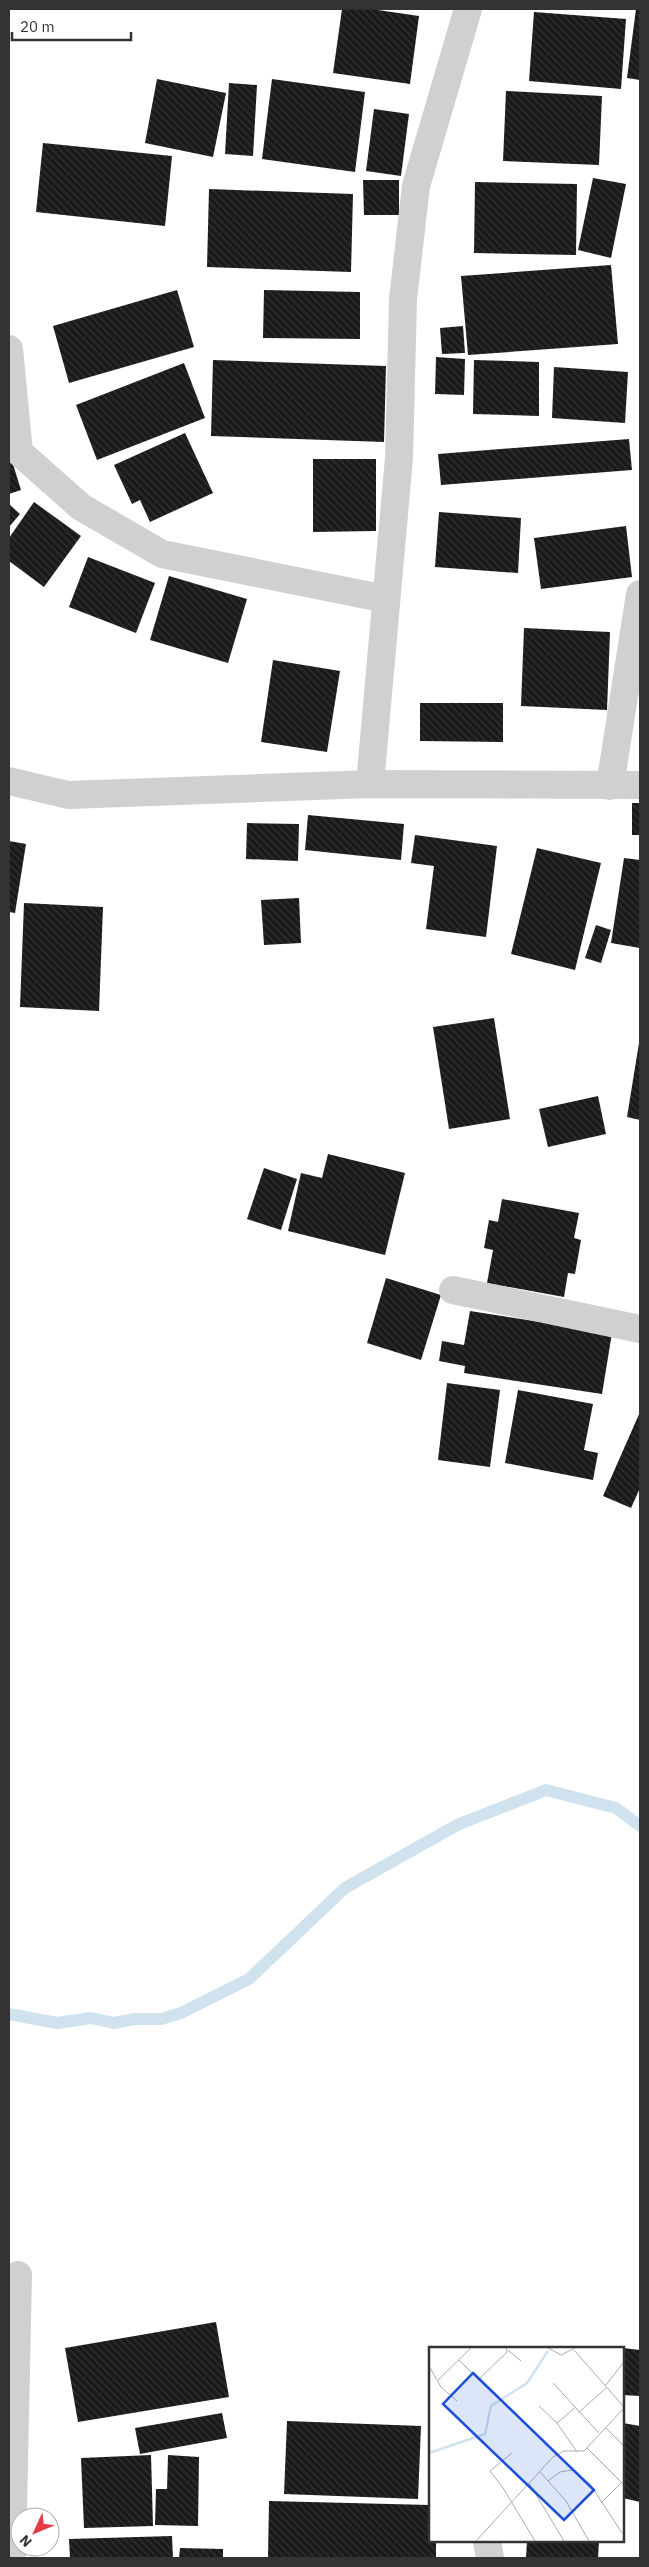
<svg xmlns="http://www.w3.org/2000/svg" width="649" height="2567" viewBox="0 0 649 2567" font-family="'IBM Plex Sans',sans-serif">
<defs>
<pattern id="building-back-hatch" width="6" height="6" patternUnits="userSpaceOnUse" patternTransform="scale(1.25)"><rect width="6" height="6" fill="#1a1a1a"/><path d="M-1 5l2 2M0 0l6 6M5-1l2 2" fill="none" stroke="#333"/></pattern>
</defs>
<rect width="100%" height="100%" fill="#fff"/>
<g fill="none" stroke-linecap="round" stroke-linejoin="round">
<!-- stream -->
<polyline stroke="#cfe2ee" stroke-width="12" points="9,2014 57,2023 91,2018 114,2023 135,2019 161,2019 181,2013 249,1979 345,1888 457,1825 546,1790 616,1808 640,1826"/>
</g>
<!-- building -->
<g fill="url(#building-back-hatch)">
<polygon points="342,9 371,9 419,16 410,84 333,73"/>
<polygon points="636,9 640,9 640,80 627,78"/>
<polygon points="534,12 626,19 621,89 529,81"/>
<polygon points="157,79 226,93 213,157 145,143"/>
<polygon points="272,79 365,92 355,172 262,159"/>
<polygon points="229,83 257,85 253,156 225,154"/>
<polygon points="506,91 602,96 599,165 503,161"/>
<polygon points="374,109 409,114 401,176 366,171"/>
<polygon points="43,143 172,156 165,226 36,212"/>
<polygon points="593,178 626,184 611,258 578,250"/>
<polygon points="363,180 399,180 399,215 364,215"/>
<polygon points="475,182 577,184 576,255 474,253"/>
<polygon points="209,189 353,194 351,272 207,267"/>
<polygon points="611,265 618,344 468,355 461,276"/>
<polygon points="177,290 194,347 69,383 53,326"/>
<polygon points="264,290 360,292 360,339 263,338"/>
<polygon points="463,326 465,353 442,354 440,328"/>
<polygon points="436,357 465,359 464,395 435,394"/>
<polygon points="213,360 386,366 384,442 211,436"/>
<polygon points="474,360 539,362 539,416 473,414"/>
<polygon points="184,363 205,418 97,460 76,405"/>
<polygon points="554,367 628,372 625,423 552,418"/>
<polygon points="185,433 213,493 150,522 140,500 132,504 114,465"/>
<polygon points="629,439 632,470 441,485 438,454"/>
<polygon points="313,459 376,459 376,531 313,532"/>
<polygon points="12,461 21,490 9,494 9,462"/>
<polygon points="34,502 81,536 44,587 9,561 9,538"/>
<polygon points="9,504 20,514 9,527"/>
<polygon points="439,512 521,518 518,573 435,567"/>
<polygon points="626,526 632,577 541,589 534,538"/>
<polygon points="88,557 155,583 136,633 69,607"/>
<polygon points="169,576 247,599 228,663 150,640"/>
<polygon points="524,628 610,632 607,710 521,706"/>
<polygon points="273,660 340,671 327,752 261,742"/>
<polygon points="420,703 503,703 503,742 420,741"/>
<rect x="632" y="803" width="8" height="32"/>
<polygon points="308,815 404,824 401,860 305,850"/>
<polygon points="247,823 299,824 298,861 246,859"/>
<polygon points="415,835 497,846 486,937 426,929 434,866 411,863"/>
<polygon points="9,841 26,844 15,913 9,912"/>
<polygon points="537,848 601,863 575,970 511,954"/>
<polygon points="624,858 640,860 640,948 611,943"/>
<polygon points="299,898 301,943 264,945 261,900"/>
<polygon points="24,903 103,907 99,1011 20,1007"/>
<polygon points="596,925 611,930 601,963 585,958"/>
<polygon points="494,1018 510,1119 449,1129 433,1027"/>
<polygon points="639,1043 640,1043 640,1120 627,1117"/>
<polygon points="598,1096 606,1134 548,1147 539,1109"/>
<polygon points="328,1154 405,1173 385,1255 288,1231 301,1173 322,1178"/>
<polygon points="264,1168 297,1179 281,1230 247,1219"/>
<polygon points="502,1199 579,1213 574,1238 581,1240 575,1274 568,1273 564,1297 487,1283 493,1250 484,1248 489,1220 498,1222"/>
<polygon points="386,1278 441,1295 421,1360 367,1343"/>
<polygon points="470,1311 612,1333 602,1394 464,1373 465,1366 439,1361 442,1341 464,1345"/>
<polygon points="447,1383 500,1390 490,1467 438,1460"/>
<polygon points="518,1390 593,1404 584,1450 598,1453 593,1480 505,1463"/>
<polygon points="640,1412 640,1488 631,1508 603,1496"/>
<polygon points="216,2322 229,2397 78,2422 65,2348"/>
<polygon points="623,2348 640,2350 640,2396 623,2395"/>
<polygon points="222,2413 227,2438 140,2454 135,2428"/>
<polygon points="287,2421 421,2426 418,2499 284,2494"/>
<polygon points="623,2423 640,2426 640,2502 623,2498"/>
<polygon points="151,2455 153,2526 84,2528 81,2458"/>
<polygon points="168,2455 199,2457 198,2526 155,2525 156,2489 167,2489"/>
<polygon points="269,2501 430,2505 430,2541 436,2541 436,2558 268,2558"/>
<polygon points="172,2536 173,2558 70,2558 69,2539"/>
<polygon points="527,2541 599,2541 598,2558 526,2558"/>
<polygon points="180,2548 223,2549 223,2558 179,2558"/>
</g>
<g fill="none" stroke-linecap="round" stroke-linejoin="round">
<!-- minor -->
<g stroke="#d0d0d0" stroke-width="28">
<polyline points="9,349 19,452 81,507 162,554 386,599"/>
<polyline points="9,781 68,795 370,784 640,785"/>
<polyline points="370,784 399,458 403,299 416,186 468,9"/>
<polyline points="610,786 640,594"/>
<polyline points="453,1290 640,1329"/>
<polyline points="487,2541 490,2558"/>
<polyline points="12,2558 18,2275"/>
</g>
</g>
<!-- overview -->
<g transform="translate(429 2347)">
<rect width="195" height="195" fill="#fff"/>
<path fill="none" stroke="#cfe2ee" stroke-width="2.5" d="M0,106L56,87L62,59L98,36L119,4"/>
<path fill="none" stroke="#adadad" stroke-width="1" d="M119,1L132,8L146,1M79,3L92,14M145,3L195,60M30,13L57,40M0,19L12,40L28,54M9,33L42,1M49,33L78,5L77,1M124,36L170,86M176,39L195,15M110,59L128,76L148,105M149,66L177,41M128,76L147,60M176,80L195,99M158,101L195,138M83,106L61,124L74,141L106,194M111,125L137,154L160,194M119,134L131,125L143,123L161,137L193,186M100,136L135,194M172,156L193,135M47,194L124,110L135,104H155L195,61"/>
<path fill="#1d4ed8" fill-opacity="0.15" stroke="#1d4ed8" stroke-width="2.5" d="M44,26L165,143L135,173L14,57Z"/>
<rect width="195" height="195" fill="none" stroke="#333" stroke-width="2.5"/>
</g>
<!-- border -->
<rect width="649" height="2567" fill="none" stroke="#333333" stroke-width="20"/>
<!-- north arrow -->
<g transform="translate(35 2532) rotate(226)"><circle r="24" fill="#ffffff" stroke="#adadad"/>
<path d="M0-4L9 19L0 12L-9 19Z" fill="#e63946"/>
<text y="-8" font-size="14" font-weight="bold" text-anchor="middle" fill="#333333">N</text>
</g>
<!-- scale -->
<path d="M12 32v8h119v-8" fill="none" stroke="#333333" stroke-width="2.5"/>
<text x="20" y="32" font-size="15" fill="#333333" stroke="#ffffff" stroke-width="4" paint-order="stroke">20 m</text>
</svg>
